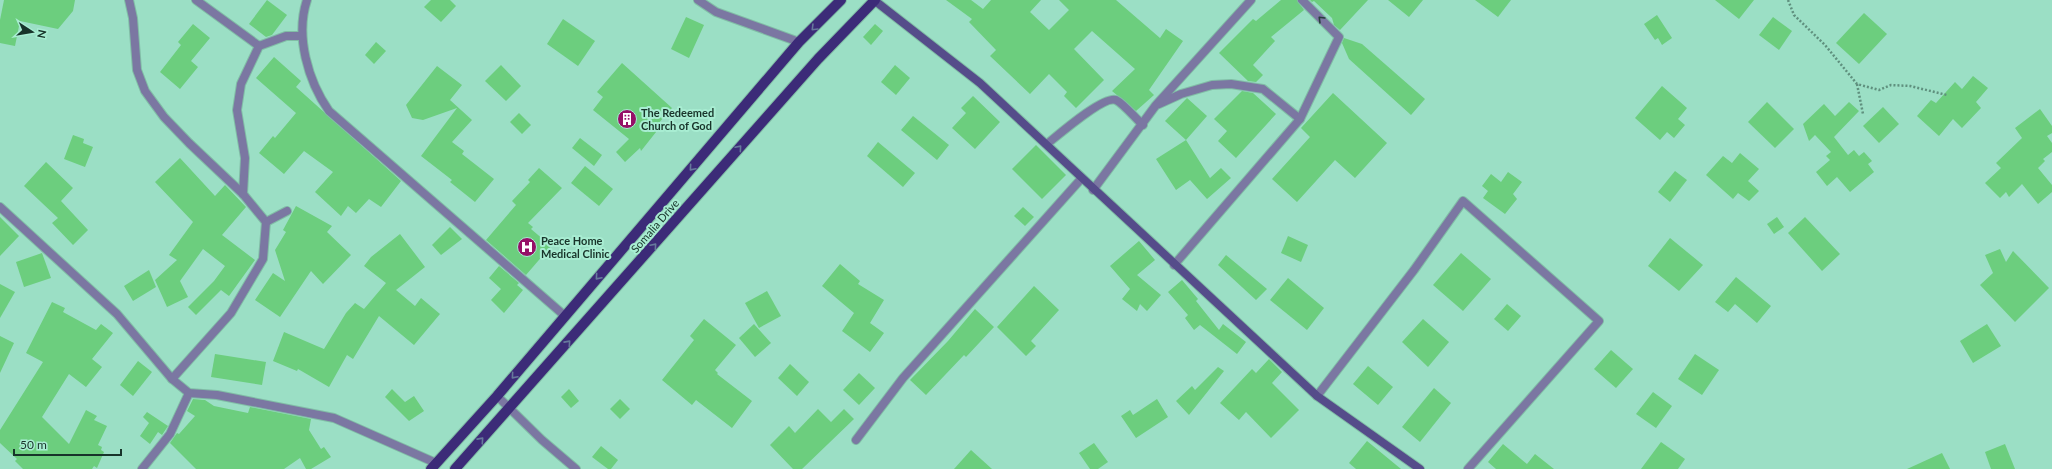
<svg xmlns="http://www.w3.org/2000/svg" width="2052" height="469" viewBox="0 0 2052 469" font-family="Lato,sans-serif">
<rect width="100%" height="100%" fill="#9bdfc5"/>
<!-- building -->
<g fill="#6cce7e">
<polygon points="4,0 75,0 73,11 58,29 20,21 15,46 0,43 0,20"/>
<polygon points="267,0 287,15 272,35 266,37 249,24"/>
<polygon points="431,0 450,0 456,6 441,22 424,7"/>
<polygon points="946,0 971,0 983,9 991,0 1041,0 1030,12 1049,30 1069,10 1059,0 1116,0 1160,38 1166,29 1183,41 1149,90 1154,95 1136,111 1112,91 1135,69 1092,31 1074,49 1104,80 1076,108 1064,96 1067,92 1049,74 1030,94 990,56 996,50 969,22 972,19"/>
<polygon points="1281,0 1297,0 1304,10 1271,37 1275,41 1253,65 1263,75 1256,82 1248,81 1219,53 1253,19 1256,21"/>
<polygon points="1310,0 1368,0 1340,30 1334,25 1332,18 1314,1 1312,2"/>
<polygon points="1388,0 1423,0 1409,17"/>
<polygon points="1475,0 1511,0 1498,17"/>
<polygon points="1715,0 1754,0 1739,19"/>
<polygon points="1864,13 1887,34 1859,64 1836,43"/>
<polygon points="1657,15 1672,38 1662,45 1658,38 1655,40 1644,24"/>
<polygon points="686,17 704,25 689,58 671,49"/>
<polygon points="1773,17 1792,31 1779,50 1759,35"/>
<polygon points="563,19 595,41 578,66 547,44"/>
<polygon points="193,24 210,38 191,61 198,67 180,89 160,72 181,45 178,42"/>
<polygon points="875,24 883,31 871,45 863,37"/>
<polygon points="1344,38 1362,44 1425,99 1411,115 1349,59 1342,43"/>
<polygon points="376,42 386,51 374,64 365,55"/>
<polygon points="274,57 301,81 296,87 401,181 381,207 369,199 356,213 348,206 341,216 315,192 333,172 304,151 284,174 259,153 273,136 275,138 296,113 256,78"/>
<polygon points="622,63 672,108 657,125 660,127 641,151 640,148 625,162 616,152 629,139 593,110 603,97 597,92"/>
<polygon points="501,65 521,86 506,101 485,81"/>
<polygon points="895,65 910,78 896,95 881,82"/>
<polygon points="437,66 462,85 450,100 472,120 452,142 464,151 462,154 494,179 475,202 450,182 452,180 421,156 457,108 423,120 412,118 406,105"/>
<polygon points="1973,76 1988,88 1976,102 1981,108 1962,128 1953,119 1939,136 1917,116 1931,100 1936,103 1955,82 1962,89"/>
<polygon points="1662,86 1687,108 1678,119 1685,125 1674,138 1667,132 1660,140 1635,118"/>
<polygon points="1242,91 1253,93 1276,114 1236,158 1218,141 1227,131 1214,119"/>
<polygon points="1333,93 1387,143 1355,178 1335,160 1297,202 1272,179 1310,137 1301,128"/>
<polygon points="973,96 1000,122 975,149 952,128 966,113 961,108"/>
<polygon points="1187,98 1207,116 1186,140 1165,121"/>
<polygon points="1767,102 1794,129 1775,148 1748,122"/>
<polygon points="1849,102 1859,111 1834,137 1848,155 1854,150 1859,156 1864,152 1872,161 1868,164 1874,172 1850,192 1837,177 1827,186 1816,172 1830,160 1826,156 1831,152 1815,135 1809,141 1803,124 1824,104 1835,116"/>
<polygon points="1883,107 1899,124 1879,143 1863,126"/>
<polygon points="2040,109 2052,126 2052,133 2047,136 2052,143 2052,152 2043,159 2045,161 2038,168 2052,185 2052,192 2038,204 2022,184 2009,197 2006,192 2000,198 1985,183 2001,168 1996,163 2022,138 2015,128"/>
<polygon points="519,113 531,125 522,134 510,122"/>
<polygon points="913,116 949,145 937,160 901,130"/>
<polygon points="73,135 84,139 83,143 93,147 85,167 64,159"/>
<polygon points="580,138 602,155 594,166 572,148"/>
<polygon points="1186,140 1210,178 1221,168 1231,178 1207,199 1190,180 1176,190 1156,159"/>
<polygon points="878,142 915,173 903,187 867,156"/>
<polygon points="1036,145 1066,175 1042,199 1012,169"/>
<polygon points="1740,153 1759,169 1748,181 1759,191 1749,201 1738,193 1733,199 1706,175 1723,156 1732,163"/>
<polygon points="180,158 215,196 225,185 246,207 222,235 255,260 229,296 221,290 196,315 188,307 214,281 225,266 203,249 180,281 188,297 167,307 155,280 177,260 169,255 193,222 155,182"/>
<polygon points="46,162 73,188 61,201 88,230 73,245 52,223 58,218 24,186"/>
<polygon points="585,166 613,189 599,206 571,183"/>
<polygon points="539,168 562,188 528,223 533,227 531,229 551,246 526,275 486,240 516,205 512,201 530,182 528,180"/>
<polygon points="1675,171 1687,180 1670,202 1658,192"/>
<polygon points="1508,172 1522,182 1513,194 1517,199 1505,214 1483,198 1488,191 1482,186 1491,174 1501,182"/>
<polygon points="296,206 332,226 327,232 351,255 323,284 311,271 280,317 255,300 273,273 285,281 275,250 286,232 283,230"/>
<polygon points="1023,207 1034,217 1025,226 1014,216"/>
<polygon points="0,217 19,236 0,256"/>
<polygon points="1777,217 1784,227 1774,234 1767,224"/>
<polygon points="1805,217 1840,254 1822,271 1788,233"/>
<polygon points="450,227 462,239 441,255 432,245"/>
<polygon points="400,234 425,267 396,290 415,306 421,298 440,314 414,345 379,316 353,359 347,355 329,387 298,369 297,371 273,361 284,332 324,349 346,313 355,303 364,309 386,283 364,266 371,257"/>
<polygon points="1288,236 1308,245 1301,262 1281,253"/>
<polygon points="1670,238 1703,265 1679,291 1648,266"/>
<polygon points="1139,241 1155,260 1137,275 1161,295 1147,311 1140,304 1137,311 1122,299 1130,289 1110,266"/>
<polygon points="2000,249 2006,262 2013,251 2049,288 2015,322 1980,285 1993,273 1985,255"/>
<polygon points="42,253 51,278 24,287 16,262"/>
<polygon points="1461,253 1491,279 1463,311 1433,285"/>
<polygon points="1226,255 1267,289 1256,300 1218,265"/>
<polygon points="840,264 860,281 858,284 884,300 870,323 884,333 870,352 842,331 854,313 822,286"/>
<polygon points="499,266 519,283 517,285 523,290 504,313 491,300 501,289 489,278"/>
<polygon points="149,270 156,287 133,301 124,286"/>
<polygon points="1736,277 1771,306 1757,323 1735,304 1728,312 1715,302"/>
<polygon points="1288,278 1324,308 1307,330 1270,300"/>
<polygon points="1182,280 1198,299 1196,301 1219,330 1223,324 1246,342 1237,354 1200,325 1194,330 1185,318 1188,315 1168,292"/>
<polygon points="0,284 15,292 0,318"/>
<polygon points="1034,286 1059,310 1031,341 1036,346 1026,356 997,327"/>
<polygon points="767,291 781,316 759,328 745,303"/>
<polygon points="52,302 65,308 63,312 96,330 101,324 113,333 92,359 102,367 86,387 69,374 42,417 69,444 86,410 97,416 94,420 107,426 98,445 102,447 101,450 104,452 97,468 94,466 92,469 23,469 15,461 17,459 0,443 0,430 43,362 26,353"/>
<polygon points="1507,304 1521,316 1508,331 1494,319"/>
<polygon points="975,309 994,327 966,357 964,355 926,395 910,380 948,341"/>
<polygon points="704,319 736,345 715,370 718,373 717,374 752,401 732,428 696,400 692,405 662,380 694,340 690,336"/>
<polygon points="1423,319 1449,342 1428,367 1402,342"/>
<polygon points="754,324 771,343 755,357 739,338"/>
<polygon points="1987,324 2001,346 1973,363 1960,341"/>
<polygon points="0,336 14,343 0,373"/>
<polygon points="1611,350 1633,369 1616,388 1594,369"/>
<polygon points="215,354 266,362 262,385 211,377"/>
<polygon points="1695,354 1719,370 1702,395 1678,379"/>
<polygon points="1269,359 1282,372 1272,383 1299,410 1271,438 1246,412 1239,420 1220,403 1252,369 1256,373"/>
<polygon points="138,361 152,372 133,396 120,385"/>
<polygon points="790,364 809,382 797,396 778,378"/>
<polygon points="1368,366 1393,387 1378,405 1353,384"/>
<polygon points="1218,367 1224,371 1189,415 1176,401 1192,386 1195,390"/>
<polygon points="859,373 875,388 859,405 843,390"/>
<polygon points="1434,388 1451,403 1420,442 1402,427"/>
<polygon points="392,389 405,402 414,396 424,411 409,421 385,397"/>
<polygon points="569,389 579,401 571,408 561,397"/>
<polygon points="1653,392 1672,406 1656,428 1636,414"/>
<polygon points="193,399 205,400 214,406 248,413 250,407 311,419 309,430 321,449 324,447 331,457 311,469 306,469 300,458 284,469 196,469 170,443 177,433 179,434 195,416 187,411"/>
<polygon points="620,399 630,409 620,419 610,409"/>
<polygon points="1157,399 1168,417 1136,438 1121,416 1130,410 1133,415"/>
<polygon points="818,409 831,422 844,409 854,419 802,469 793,469 770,445 789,426 795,433"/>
<polygon points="147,412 168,426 162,435 158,432 150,444 140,436 149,423 143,417"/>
<polygon points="1367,441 1401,469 1356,469 1349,463"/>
<polygon points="1661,442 1685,459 1678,469 1641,469"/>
<polygon points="1094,443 1108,462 1098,469 1090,469 1079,453"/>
<polygon points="1503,444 1527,464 1535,454 1554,469 1496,469 1488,462"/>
<polygon points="2005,444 2015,469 1991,469 1985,452"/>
<polygon points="601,446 618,460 611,469 608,469 592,457"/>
<polygon points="971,450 992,469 954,469"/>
<polygon points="1942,453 1950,469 1907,469"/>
</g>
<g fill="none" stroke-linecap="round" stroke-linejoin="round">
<!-- street casing -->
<g stroke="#81bda6" stroke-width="10">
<g id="street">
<polyline points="129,0 133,18 137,70 145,91 164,117 189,143 243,194 266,222 287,211"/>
<polyline points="196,0 259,46"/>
<path d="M307,0C295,36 308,81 329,111L565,316"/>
<polyline points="698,0 716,12 799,42"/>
<polyline points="1159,104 1181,94 1212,85 1231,84 1263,89 1300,119"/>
<path d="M1047,144C1057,136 1104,95 1116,100C1124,104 1136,119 1143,125"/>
<polyline points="1093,190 1156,105 1251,0"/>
<polyline points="243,194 245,158 237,110 241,84 259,46 286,36 302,36"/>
<polyline points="0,207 117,314 172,379 189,393 217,395 334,418 436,463"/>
<polyline points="1174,265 1300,119 1339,37 1302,0"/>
<polyline points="172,379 231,313 263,259 266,222"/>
<polyline points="497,396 542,440 576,469"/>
<polyline points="1317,396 1414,270 1463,201 1599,321 1468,469"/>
<polyline points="856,440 903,378 1081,179"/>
<polyline points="142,469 170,434 189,393"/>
</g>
</g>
<!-- secondary casing -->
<g stroke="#81bda6" stroke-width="10">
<polyline id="secondary" points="874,0 980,83 1317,396 1420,469"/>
</g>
<!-- primary casing -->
<g stroke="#81bda6" stroke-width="12">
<g id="primary">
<polyline points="431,469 497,396 799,42 841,0"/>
<polyline points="455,469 818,59 875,0"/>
</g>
</g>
<!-- path -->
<g stroke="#5f907e" stroke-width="2.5" stroke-dasharray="2 2" stroke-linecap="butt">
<polyline points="1788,0 1794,15 1825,45 1857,84 1879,90 1891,85 1910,86 1947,95"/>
<polyline points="1857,84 1863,114"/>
</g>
<!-- street -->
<use href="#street" stroke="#7b77a2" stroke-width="8"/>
<!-- secondary -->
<use href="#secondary" stroke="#554c8a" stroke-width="8"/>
<!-- primary -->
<use href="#primary" stroke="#3c2b78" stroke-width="10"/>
</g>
<!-- one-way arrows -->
<defs><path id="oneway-chevron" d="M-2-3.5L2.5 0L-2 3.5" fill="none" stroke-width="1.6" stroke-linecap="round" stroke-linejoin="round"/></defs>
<use stroke="#273e3c" href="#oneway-chevron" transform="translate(1321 19) rotate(-135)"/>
<g stroke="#67799c">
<use href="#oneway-chevron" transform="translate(814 28) rotate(135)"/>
<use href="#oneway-chevron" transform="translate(739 148) rotate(-49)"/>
<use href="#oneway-chevron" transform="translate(692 168) rotate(131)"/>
<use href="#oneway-chevron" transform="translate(654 246) rotate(-49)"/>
<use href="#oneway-chevron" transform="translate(598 277) rotate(131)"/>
<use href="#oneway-chevron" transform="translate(568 343) rotate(-48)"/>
<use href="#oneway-chevron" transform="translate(514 376) rotate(131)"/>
<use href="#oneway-chevron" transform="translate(481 440) rotate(-48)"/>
</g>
<!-- icons -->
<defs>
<g id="building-disc" transform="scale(1)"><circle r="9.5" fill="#961067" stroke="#a8edd2"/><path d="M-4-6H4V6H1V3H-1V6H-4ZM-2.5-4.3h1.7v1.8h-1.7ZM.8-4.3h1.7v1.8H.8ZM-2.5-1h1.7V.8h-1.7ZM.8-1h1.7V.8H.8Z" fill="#fff"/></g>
<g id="hospital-disc" transform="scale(1)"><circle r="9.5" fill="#961067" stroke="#a8edd2"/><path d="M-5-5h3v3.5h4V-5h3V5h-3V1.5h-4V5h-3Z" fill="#fff"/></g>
</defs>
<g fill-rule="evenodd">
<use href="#building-disc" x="627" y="119"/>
<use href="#hospital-disc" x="527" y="247"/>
</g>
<g text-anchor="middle" stroke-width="4" stroke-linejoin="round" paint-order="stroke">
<!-- poi labels -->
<g font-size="11" font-weight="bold" fill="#18342a" stroke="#a8edd2" text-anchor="start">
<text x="641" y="117">The Redeemed<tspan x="641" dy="13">Church of God</tspan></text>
<text x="541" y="245">Peace Home<tspan x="541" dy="13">Medical Clinic</tspan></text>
</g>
<!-- street labels -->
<g font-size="11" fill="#18342a" stroke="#a8edd2">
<text transform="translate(655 226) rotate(-49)" y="4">Somalia Drive</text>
</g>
</g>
<!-- north arrow -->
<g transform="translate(32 32) rotate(102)" stroke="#a8edd2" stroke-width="3" paint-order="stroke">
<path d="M0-3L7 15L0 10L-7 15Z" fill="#18342a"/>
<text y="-6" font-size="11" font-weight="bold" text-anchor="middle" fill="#18342a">N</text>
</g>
<!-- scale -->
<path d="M14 449v6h107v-6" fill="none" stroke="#18342a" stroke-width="2"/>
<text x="20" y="449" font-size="12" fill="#18342a" stroke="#a8edd2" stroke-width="3" paint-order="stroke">50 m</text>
</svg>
